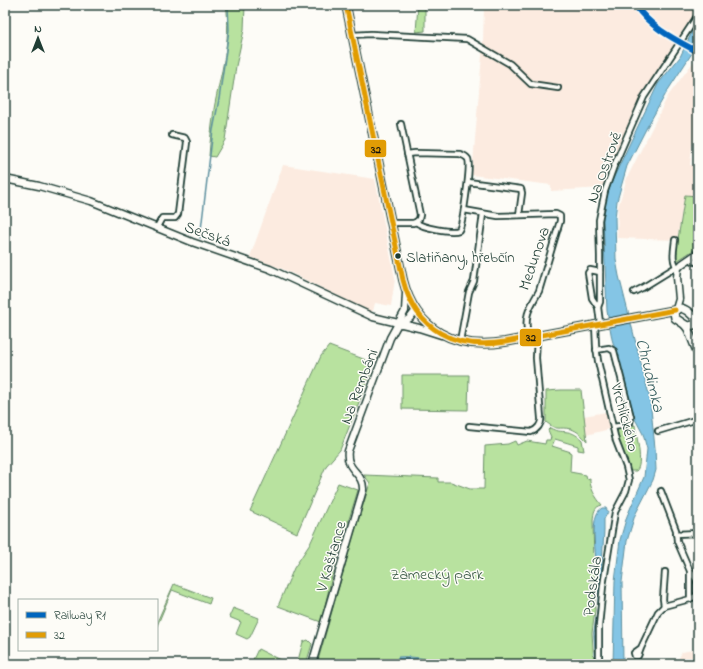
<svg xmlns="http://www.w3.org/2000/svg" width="703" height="669" viewBox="0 0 703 669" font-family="'Indie Flower',sans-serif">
<rect width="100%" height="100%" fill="#fdfcf7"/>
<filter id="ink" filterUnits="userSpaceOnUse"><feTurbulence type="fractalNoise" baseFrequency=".025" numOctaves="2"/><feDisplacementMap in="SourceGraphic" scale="8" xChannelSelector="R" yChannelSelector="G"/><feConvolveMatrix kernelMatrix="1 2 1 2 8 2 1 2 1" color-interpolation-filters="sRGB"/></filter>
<g filter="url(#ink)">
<!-- built -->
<g fill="#fcebe0">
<polygon points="484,5 698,5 698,11 680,39 698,49 698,56 677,44 649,89 604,190 603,188 551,191 551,185 472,175 483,43"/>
<polygon points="698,60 698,132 692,146 690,165 698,166 698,196 685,195 677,240 617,238 618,207 627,178 668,96 694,61"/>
<polygon points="283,165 375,179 393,268 395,279 391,306 375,303 373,311 369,311 283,269 250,257"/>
<polygon points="606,412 610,429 586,435 584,416"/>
<polygon points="698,649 698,664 676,664 682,652"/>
</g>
<!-- green -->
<g fill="#b8e29f" stroke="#6c906a">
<path d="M226,5H245L244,30L236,66L225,140L215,157L209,156C210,140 212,125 214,109C220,75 232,40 226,5Z"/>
<polygon points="418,5 425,5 425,31 416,32"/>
<polygon points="685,195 698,196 698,247 677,261 675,258"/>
<polygon points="329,346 366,360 370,365 371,372 340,450 326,466 297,533 250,511 321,356"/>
<polygon points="402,375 469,375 468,410 402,409"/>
<path d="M561,390H581L587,441C582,436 578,431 571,429C558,426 558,432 546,422V391Z"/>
<path d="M635,425C636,435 644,465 636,471H629L622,454L615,429Z"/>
<path d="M550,428C563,435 569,427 582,440L584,451L578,450V446L555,439L552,446L571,452L570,472L586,475L587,479L590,478C589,487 596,498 602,505C594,507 594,512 593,520L595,610L592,633L594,664H317L353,537L370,483L364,475L438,478V482H451L470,489H484L485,446L508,444L515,441L517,445L527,441L545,444L546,440H550L551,437L548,430Z"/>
<polygon points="338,483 358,490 334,568 321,622 278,606 294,568 310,544"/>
<polygon points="174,584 211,598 209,604 172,590 157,626 157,622"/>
<polygon points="233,608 259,618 250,637 247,639 236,634 241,622 229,617"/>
<polygon points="308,640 312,644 306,664 297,664 303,642"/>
<polygon points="258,649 284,662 283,664 251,664"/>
</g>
<!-- water -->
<g fill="#84c5e5" stroke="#5c8f9e">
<polygon points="698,24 698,44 668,90 647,127 627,166 617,201 615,218 616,260 619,276 650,399 655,448 656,470 653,480 635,515 627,541 622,582 623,664 613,664 615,581 620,540 627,516 644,477 647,449 643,434 635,419 612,339 607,311 603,217 607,196 612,181 658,84 680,57 692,32"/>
<path d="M602,508H606L608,512L604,519V531L601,578L598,580C598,564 587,516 602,508Z"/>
<path d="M398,657C407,656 431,658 438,664H399L397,662Z"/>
</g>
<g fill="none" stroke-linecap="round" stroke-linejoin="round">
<!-- stream -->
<g stroke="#5c8f9e" stroke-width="1.5">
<polyline points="200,238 213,130 219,99 229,30 228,5"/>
<polyline points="596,664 594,633 598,606 599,580"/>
</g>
<!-- minor casing -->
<g stroke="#1f3d34" stroke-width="8">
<g id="minor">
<polyline points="352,35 371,34 467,39 510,64 531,84 558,88"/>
<polyline points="401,124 420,215 419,219 416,222"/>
<path d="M407,154L415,153L460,154C463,155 466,156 468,159C471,166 463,223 459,230C452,233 422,228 416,222"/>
<polyline points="468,182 521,189 522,193 519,215"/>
<path d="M464,210L498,216L556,214L560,216V221L539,291C528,310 524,316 528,338"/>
<polyline points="391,223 413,223 416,222"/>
<polyline points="157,227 162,218 175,218 178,214 187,142 185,138 172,135"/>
<path d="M675,240C674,249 671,262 678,268"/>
<polyline points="691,258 693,261 698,263"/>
<polyline points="634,292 642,288 676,267"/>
<polyline points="598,307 592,298 588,273 590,270 600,272"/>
<polyline points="600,323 598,307 600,302 600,256 599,220 605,191 614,166 644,97 698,15"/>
<polyline points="595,324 596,346 598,361 616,441 626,467 629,480 626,491 615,512 603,586 599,626 599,664"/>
<polyline points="460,341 469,292 474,281 483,214"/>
<polyline points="596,350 609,348 614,351 629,409 631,417 630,423 626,425 613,427"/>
<path d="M469,426L531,432C537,430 542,424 541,418L536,358L537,336"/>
<polyline points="658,431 698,419"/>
<polyline points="661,491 676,530 677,541 690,571 690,599 664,606 663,599 665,572"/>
<polyline points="676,534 698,533"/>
<polyline points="691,572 698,582"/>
<polyline points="690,599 698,595"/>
<polyline points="641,648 638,656 635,656 634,653 641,648 658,612 664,606"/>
</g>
</g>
<!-- tertiary casing -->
<g stroke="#1f3d34" stroke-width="9">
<g id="tertiary">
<polyline points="5,179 39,186 91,201 192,242 270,269 373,317 419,328 441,335"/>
<polyline points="676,309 679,299 677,277 678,268 682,264 698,253"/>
<polyline points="401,324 410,318 416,310"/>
<path d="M312,664L363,490C364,472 345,471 348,451L390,338L405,311L406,293"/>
</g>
</g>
<!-- secondary casing -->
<g stroke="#1f3d34" stroke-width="10">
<g id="secondary">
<path d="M346,5L403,280C416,331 456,350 505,342L675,310"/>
<path d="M679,308C685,308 694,315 696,321L694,325L687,326L675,318L674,312Z"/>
<polyline points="685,325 688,329 698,354"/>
</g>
</g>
<!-- minor -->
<use href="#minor" stroke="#fdfcf7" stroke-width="4.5"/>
<!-- tertiary -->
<use href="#tertiary" stroke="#fdfcf7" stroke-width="6"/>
<!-- secondary -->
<use href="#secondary" stroke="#fdfcf7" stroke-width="7"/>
<!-- bus-1 casing -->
<g stroke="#fdfcf7" stroke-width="8">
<path id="bus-1" d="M346,5L403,280C416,331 456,350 505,342L675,310"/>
</g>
<!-- bus-1 -->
<use href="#bus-1" stroke="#e19c05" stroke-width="5"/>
<!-- rail-1 casing -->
<g stroke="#fdfcf7" stroke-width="9">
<path id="rail-1" d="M635,5C651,28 674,39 698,52"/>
</g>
<!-- rail-1 -->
<use href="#rail-1" stroke="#0065bd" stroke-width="6"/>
</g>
</g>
<!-- markers -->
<circle fill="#1f3d34" stroke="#fdfcf7" stroke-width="1.5" cx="398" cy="256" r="3.5"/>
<g text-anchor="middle" stroke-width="3" stroke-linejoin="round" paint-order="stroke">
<!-- bus labels -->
<g font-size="15" fill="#1f3d34" stroke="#fdfcf7" text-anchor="start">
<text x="406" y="262">Slatiňany, hřebčín</text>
</g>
<!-- street labels -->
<g font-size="16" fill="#1f3d34" stroke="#fdfcf7">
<text transform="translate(603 167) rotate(-70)" y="6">Na Ostrově</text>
<text transform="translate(208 233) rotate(20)" y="6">Sečská</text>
<text transform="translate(533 258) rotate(-71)" y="6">Medunova</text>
<text transform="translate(358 386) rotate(-69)" y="6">Na Rembáni</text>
<text transform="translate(626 417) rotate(75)" y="6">Vrchlického</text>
<text transform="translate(330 556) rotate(-74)" y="6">V Kaštance</text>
<text transform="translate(591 586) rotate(-82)" y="6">Podskála</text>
</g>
<!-- park labels -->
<g font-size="16" fill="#3e5e49" stroke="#fdfcf7">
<text x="437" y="579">Zámecký park</text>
</g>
<!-- water labels -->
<g font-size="17" font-style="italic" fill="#385f60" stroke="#fdfcf7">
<text transform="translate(651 375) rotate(76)" y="6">Chrudimka</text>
</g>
</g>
<g stroke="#fdfcf7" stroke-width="1.5">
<rect x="364" y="139" width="23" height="19" rx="4" fill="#e19c05"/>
<rect x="519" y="328" width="23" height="19" rx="4" fill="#e19c05"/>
</g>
<g font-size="11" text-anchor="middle" font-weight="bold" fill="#111">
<text x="376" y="153">32</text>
<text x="531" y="341">32</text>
</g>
<!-- margin -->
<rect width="703" height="669" fill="none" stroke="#fdfcf7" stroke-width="20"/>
<rect x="10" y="10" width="683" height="649" fill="none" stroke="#1f3d34" stroke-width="1.5" filter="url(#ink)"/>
<!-- legend -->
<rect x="18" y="599" width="140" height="52" fill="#fdfcf7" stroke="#a4b0a9"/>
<rect x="26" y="612" width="20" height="6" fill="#0065bd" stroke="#a4b0a9"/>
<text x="54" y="619" font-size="12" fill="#1f3d34">Railway R1</text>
<rect x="26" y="632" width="20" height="6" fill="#e19c05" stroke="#a4b0a9"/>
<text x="54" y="639" font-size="12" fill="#1f3d34">32</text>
<!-- north arrow -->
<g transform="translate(38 38)" stroke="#fdfcf7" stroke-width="3" paint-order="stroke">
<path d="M0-3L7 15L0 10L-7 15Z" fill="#1f3d34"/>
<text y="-6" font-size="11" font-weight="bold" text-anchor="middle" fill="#1f3d34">N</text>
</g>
</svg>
